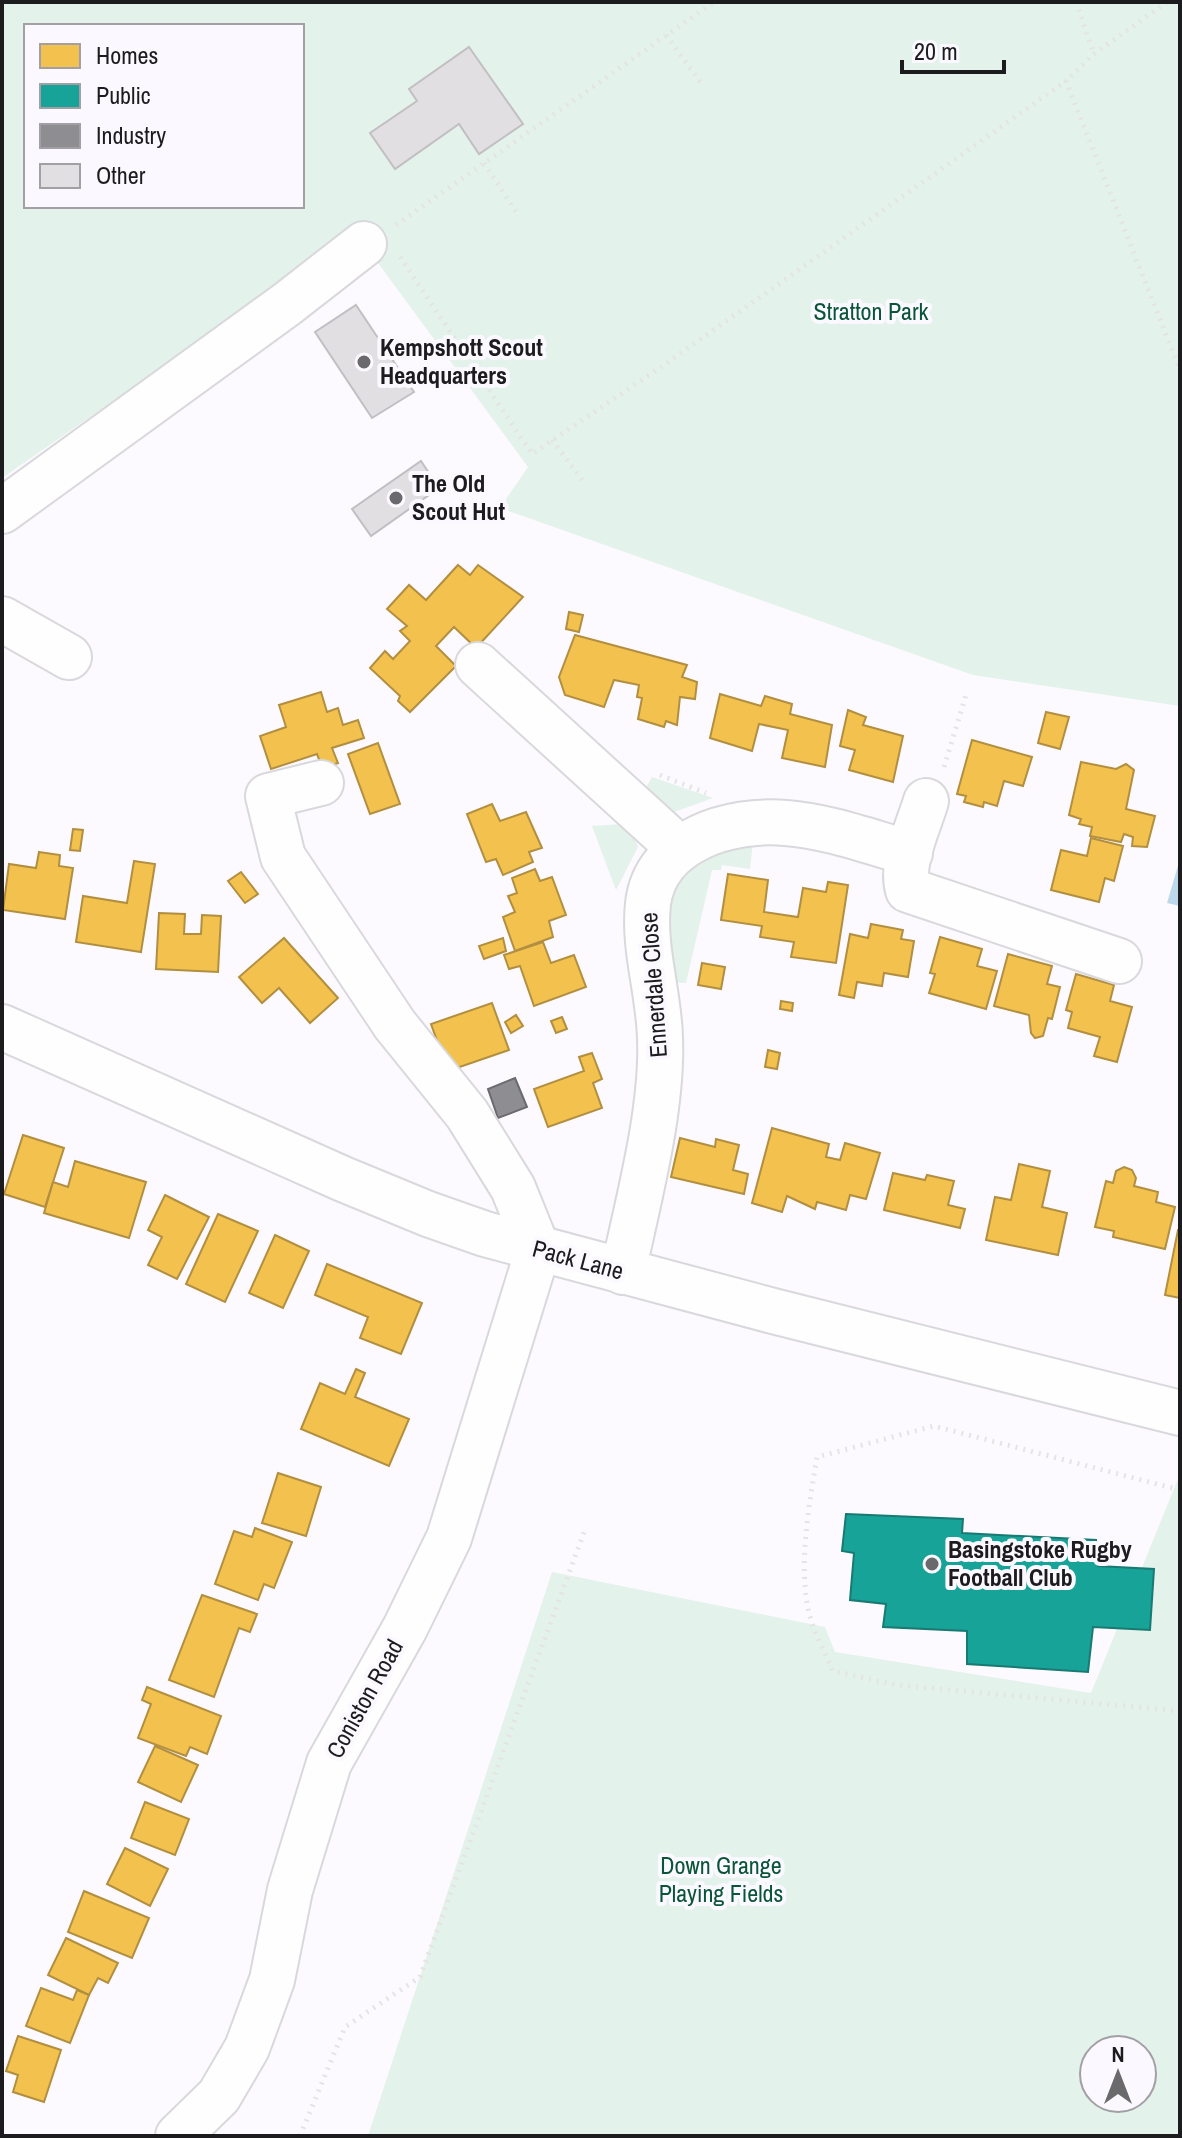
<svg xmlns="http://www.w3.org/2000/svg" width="1182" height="2138" viewBox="0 0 1182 2138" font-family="'Archivo Narrow',sans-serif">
<rect width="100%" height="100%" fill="#fcfafe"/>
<!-- green -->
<g fill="#e3f2ea" fill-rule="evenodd">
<path d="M2,2H1180V706L973,675L500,508L528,467L356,233L2,478ZM26,26H302V206H26Z"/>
<polygon points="652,777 713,798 666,815 656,806 647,786"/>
<polygon points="623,824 633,834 638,847 616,890 592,826"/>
<polygon points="754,833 750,869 722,865 721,870 712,870 686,983 660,982 661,885 677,861"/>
<path d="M1180,1474V2136H368L552,1572L825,1627L835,1652L1091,1693ZM1094,2050H1142V2098H1094Z"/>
</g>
<!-- water -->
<polygon fill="#bcd8ea" points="1180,859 1180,906 1167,903"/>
<!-- homes -->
<g fill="#f2c14e" stroke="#b28f40" stroke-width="2">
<polygon points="458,565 470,575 478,565 523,597 476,648 454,627 436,646 456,666 410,712 398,701 400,696 370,668 385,651 393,659 410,641 400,631 407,626 387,609 409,585 426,600"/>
<polygon points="569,612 583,615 579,632 566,629"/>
<polygon points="575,635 687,665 682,677 697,682 695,699 680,697 677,725 666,721 664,727 638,719 642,698 637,697 639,685 614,680 604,707 565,695 559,677"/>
<polygon points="321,692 327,712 338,708 343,725 358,720 364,738 332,748 338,763 322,768 317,754 271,769 260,736 286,727 279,705"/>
<polygon points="720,694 761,706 765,696 792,704 790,714 832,725 825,767 782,758 788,730 759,724 752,751 710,738"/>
<polygon points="848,710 866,717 863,725 903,736 893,782 849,770 855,750 840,746"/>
<polygon points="1046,712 1069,717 1060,749 1038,743"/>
<polygon points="972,740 1032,757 1023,786 1004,781 997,806 984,802 983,807 964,802 966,796 957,794"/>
<polygon points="378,743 400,804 370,814 348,754"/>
<polygon points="1081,762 1116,769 1126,764 1134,770 1126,809 1155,816 1147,847 1132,846 1133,837 1124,834 1121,842 1090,836 1092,827 1079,824 1081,819 1069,815"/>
<polygon points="492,804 500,821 526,812 542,848 529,852 533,862 503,875 496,859 486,862 467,814"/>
<polygon points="73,829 83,830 80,851 70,850"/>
<polygon points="1091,838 1123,846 1114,881 1105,878 1099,902 1051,890 1061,850 1087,856"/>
<polygon points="39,852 60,855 59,866 73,868 65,919 3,910 9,864 36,868"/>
<polygon points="134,861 155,864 141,952 76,942 83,896 127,903"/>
<polygon points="535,869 540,881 552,877 566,915 549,921 553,937 515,951 503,917 515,912 508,896 517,893 512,878"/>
<polygon points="241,872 258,894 245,903 228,881"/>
<polygon points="728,874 768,880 764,912 798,917 803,888 826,892 828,882 848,885 836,963 791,957 794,942 760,937 762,926 721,920"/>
<polygon points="159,913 185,914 184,934 201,934 202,915 221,916 218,972 156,969"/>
<polygon points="871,924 903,930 901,939 914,941 908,977 884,973 882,986 857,982 854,998 839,995 850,934 868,938"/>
<polygon points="940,937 982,949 977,966 997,971 986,1009 929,993 935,974 930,973"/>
<polygon points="284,938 338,998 310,1023 279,988 262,1003 239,977"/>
<polygon points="503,938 506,951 484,959 479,946"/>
<polygon points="543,942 551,963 574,955 586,987 534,1006 520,966 509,969 504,955"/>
<polygon points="1008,954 1052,966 1047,984 1060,987 1052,1019 1048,1018 1043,1036 1035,1038 1031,1033 1029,1015 994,1006"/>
<polygon points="702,963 725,967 721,989 698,985"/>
<polygon points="1076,974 1114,985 1110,1001 1132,1007 1117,1062 1094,1056 1100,1037 1068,1028 1072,1012 1066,1010"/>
<polygon points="781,1001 793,1003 792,1011 780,1009"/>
<polygon points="492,1003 509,1050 448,1071 431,1024"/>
<polygon points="516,1015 523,1026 511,1033 505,1022"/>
<polygon points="562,1017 567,1029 556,1033 551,1021"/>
<polygon points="768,1050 780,1053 777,1069 765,1067"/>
<polygon points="592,1053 602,1079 593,1083 602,1108 548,1127 534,1089 584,1071 579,1057"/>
<polygon points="772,1128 829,1144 826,1157 840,1160 845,1143 880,1153 866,1199 850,1195 846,1210 817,1202 815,1209 787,1196 782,1212 752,1203"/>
<polygon points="23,1135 64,1148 45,1207 4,1194"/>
<polygon points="680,1138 715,1147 716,1139 739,1145 733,1170 748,1174 744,1194 671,1177"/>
<polygon points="75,1161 146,1182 129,1238 44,1213 53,1182 68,1187"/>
<polygon points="1019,1164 1050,1171 1042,1207 1067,1213 1058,1255 986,1240 995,1197 1011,1200"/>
<polygon points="1124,1167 1132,1170 1136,1178 1134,1186 1158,1192 1156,1202 1175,1207 1165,1249 1113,1237 1114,1231 1095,1227 1106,1181 1113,1183 1116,1171"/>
<polygon points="893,1173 925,1180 927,1175 954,1181 948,1205 965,1209 960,1228 884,1210"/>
<polygon points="165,1195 209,1217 177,1279 148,1265 162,1237 148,1230"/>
<polygon points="218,1214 258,1231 225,1302 186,1284"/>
<polygon points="1178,1230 1180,1230 1180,1298 1165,1295"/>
<polygon points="275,1235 309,1251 283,1308 249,1293"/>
<polygon points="327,1264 422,1303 401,1354 360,1338 368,1317 315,1295"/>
<polygon points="356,1369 365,1373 355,1397 409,1419 389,1466 301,1429 320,1383 345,1394"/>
<polygon points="278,1473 321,1487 306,1536 262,1523"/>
<polygon points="255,1528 292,1542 274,1588 264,1584 258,1600 215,1584 234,1531 252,1537"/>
<polygon points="202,1595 257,1614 250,1632 239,1628 214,1697 169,1680"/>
<polygon points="147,1687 221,1716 207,1754 190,1747 186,1756 138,1738 151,1704 142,1700"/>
<polygon points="155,1746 198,1765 181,1802 138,1782"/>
<polygon points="145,1802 189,1819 175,1855 131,1838"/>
<polygon points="125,1848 168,1869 150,1906 107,1884"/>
<polygon points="84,1891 149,1918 132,1958 68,1932"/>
<polygon points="66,1938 118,1963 108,1983 98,1978 89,1995 48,1975"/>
<polygon points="41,1988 73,2000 77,1990 89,1995 70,2043 26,2026"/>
<polygon points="18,2036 61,2050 44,2102 13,2092 18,2075 6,2071"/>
</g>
<!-- public -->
<polygon fill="#17a398" stroke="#187a73" stroke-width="2" points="846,1514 963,1519 962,1533 1096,1540 1098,1566 1154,1569 1150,1630 1093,1627 1088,1672 967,1664 967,1631 883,1627 886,1604 850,1600 854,1553 842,1551"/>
<!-- industry -->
<polygon fill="#8d8d92" stroke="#6b6b6f" stroke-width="2" points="515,1078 527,1107 498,1118 488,1089"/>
<!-- building -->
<g fill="#e2dfe2" stroke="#c1bfc2" stroke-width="2">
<polygon points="469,47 523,124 479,154 459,124 395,169 370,133 417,101 409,89"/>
<polygon points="356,305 414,392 372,418 315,332"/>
<polygon points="421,461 439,488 371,536 352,509"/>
</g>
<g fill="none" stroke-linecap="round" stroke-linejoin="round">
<!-- minor casing -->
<g stroke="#d9d8dc" stroke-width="48">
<g id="minor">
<polyline points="2,511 287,304 364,244"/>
<polyline points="2,619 69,657"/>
<polyline points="478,665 680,849"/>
<path d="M926,801C918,828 900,863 908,890L1119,961"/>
<polyline points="2,1027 343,1179 428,1214 485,1234 773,1311 1180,1413"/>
<path d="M623,1272C638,1201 663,1110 660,1038C659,993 643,948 648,904C655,840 731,818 786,823C827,826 870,842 910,853"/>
<polyline points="178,2136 219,2096 247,2048 272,1980 290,1890 329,1763 405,1628 449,1538 538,1250 513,1188 467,1114 395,1025 283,857 268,796 321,783"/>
</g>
</g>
<!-- path -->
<g stroke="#e4e4e4" stroke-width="5" stroke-dasharray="2 6" stroke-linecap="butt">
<polyline points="1076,2 1094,54"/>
<polyline points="1167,2 1094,54 1066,81 1180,370"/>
<polyline points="666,35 701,83"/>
<polyline points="484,163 516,212"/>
<polyline points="396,225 714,2"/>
<polyline points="400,257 532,454 664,365 1066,81"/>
<polyline points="552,440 585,484"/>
<polyline points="944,767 966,695"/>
<polyline points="660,775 706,793"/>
<path d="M1180,1490L934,1426L817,1457C809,1504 798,1566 809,1613C814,1633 825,1653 833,1671L896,1685L1180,1711"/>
<polyline points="300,2136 345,2027 420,1977 586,1527"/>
</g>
<!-- minor -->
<use href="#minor" stroke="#fffeff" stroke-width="44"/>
</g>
<!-- markers -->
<g fill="#6a696c" stroke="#fbf9ff" stroke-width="3">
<circle cx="364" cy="362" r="8"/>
<circle cx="396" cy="498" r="8"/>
<circle cx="932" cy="1564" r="8"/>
</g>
<g text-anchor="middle" stroke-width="8" stroke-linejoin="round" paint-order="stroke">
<!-- park labels -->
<g font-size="24" fill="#0a5538" stroke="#fbf9ff">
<text x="871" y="320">Stratton Park</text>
<text x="721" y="1874">Down Grange<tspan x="721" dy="28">Playing Fields</tspan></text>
</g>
<!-- poi labels -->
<g font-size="24" font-weight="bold" fill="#1c1b1e" stroke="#fbf9ff" text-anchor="start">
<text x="380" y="356">Kempshott Scout<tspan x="380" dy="28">Headquarters</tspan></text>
<text x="412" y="492">The Old<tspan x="412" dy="28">Scout Hut</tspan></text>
<text x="948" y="1558">Basingstoke Rugby<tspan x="948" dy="28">Football Club</tspan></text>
</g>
<!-- street labels -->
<g font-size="24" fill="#1c1b1e" stroke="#fbf9ff">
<text transform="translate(654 985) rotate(-94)" y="8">Ennerdale Close</text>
<text transform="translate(578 1260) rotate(15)" y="8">Pack Lane</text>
<text transform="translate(365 1699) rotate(-61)" y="8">Coniston Road</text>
</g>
</g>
<!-- border -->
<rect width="1182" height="2138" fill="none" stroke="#1c1b1e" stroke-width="8"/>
<!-- legend -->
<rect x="24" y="24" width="280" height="184" fill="#fbf9ff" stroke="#a2a0a5" stroke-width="2"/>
<rect x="40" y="44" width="40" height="24" fill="#f2c14e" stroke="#a2a0a5" stroke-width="2"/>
<text x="96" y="64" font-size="24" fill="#1c1b1e">Homes</text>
<rect x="40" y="84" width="40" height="24" fill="#17a398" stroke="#a2a0a5" stroke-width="2"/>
<text x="96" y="104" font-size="24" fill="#1c1b1e">Public</text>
<rect x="40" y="124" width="40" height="24" fill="#8d8d92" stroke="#a2a0a5" stroke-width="2"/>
<text x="96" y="144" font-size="24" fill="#1c1b1e">Industry</text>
<rect x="40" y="164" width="40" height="24" fill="#e2dfe2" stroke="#a2a0a5" stroke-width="2"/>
<text x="96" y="184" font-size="24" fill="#1c1b1e">Other</text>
<!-- north arrow -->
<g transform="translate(1118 2074)"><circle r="38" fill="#fbf9ff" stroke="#a2a0a5" stroke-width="2"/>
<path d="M0-6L14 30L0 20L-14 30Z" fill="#6a696c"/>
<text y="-12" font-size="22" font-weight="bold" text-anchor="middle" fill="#1c1b1e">N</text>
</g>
<!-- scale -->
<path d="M902 60v12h102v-12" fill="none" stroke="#1c1b1e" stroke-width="4"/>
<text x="914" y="60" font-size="24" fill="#1c1b1e" stroke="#fbf9ff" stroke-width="6" paint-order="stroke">20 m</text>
</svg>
